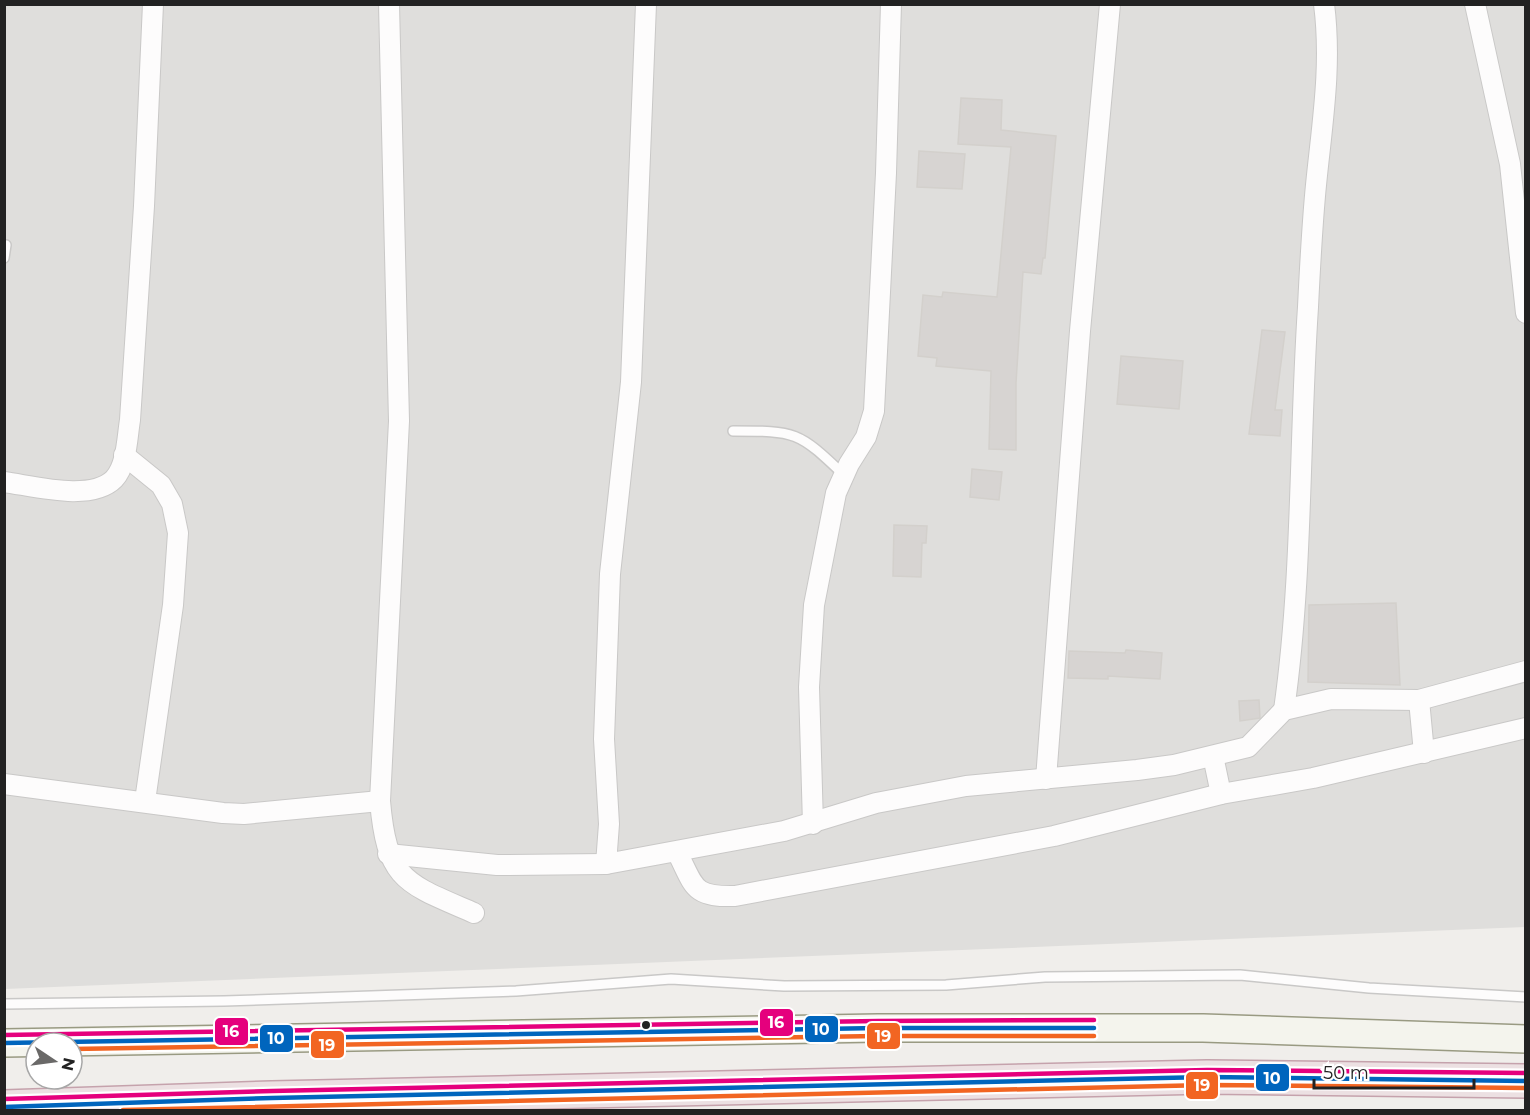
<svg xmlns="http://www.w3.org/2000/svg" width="1530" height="1115" viewBox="0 0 1530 1115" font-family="Montserrat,sans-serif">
<rect width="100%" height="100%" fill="#f0eeeb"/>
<!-- residential -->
<polygon fill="#dfdedc" points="4,5 1525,5 1525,927 5,989"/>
<!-- building -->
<g fill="#d7d4d2" stroke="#d3d0cc" stroke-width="1.5">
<polygon points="961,98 1002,100 1001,130 1056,136 1045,258 1043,258 1041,274 1023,272 1016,383 1016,450 989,449 991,371 936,366 937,358 918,356 923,295 942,297 943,292 997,297 1011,147 958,144"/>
<polygon points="919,151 965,154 962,189 917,187"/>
<polygon points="1262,330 1285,332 1275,410 1282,410 1280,436 1249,434"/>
<polygon points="1121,356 1183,361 1179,409 1117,404"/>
<polygon points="972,469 1002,472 999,500 970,497"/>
<polygon points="894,525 927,526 926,543 922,543 921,577 893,576"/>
<polygon points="1396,603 1400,685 1308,682 1309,605"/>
<polygon points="1126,650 1162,653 1160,679 1108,676 1108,679 1068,678 1069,651 1125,653"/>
<polygon points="1259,700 1260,718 1240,721 1239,701"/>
</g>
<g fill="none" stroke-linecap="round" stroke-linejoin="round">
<!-- lane casing -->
<g stroke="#c9c8c7" stroke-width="12">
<g id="lane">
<polyline points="4,258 6,245"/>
<path d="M733,431C796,431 798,431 844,475"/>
<polyline points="4,1004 224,1001 516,991 671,979 784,986 946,985 1045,977 1240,975 1369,988 1526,997"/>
</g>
</g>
<!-- street casing -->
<g stroke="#c9c8c7" stroke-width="22">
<g id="street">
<path d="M389,4L399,421L380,801C387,881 405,883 474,913"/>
<polyline points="646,4 631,382 610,574 604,739 609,824 606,864 784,831 876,803 966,786 1137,770 1174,765 1248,747 1284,710 1331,699 1419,700 1526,671"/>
<polyline points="1475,4 1510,164 1526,313"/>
<polyline points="124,455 161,485 172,504 178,533 173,605 145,801"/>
<path d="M4,482C34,486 91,502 114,479C127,465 127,438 130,420L144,206L153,4"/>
<polyline points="1419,700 1424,753"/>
<path d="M1284,710C1303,576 1299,441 1308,307C1310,266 1312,226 1316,185C1322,124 1332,66 1324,4"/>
<polyline points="1213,756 1221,794"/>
<polyline points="1046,779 1080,331 1110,4"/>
<polyline points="4,784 223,813 244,814 380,801"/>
<polyline points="813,824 809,687 814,605 836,493 849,464 866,437 874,411 886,173 891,4"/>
<path d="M677,852C695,887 692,897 735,896L1054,836L1221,794L1313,778L1526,728"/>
<polyline points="388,854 497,865 606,864"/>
</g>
</g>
<!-- secondary casing -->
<g stroke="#999a82" stroke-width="30">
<polyline id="secondary" points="4,1043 878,1028 1203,1028 1526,1039"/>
</g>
<!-- highway casing -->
<g stroke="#c5a2ac" stroke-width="36">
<polyline id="highway" points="4,1107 272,1098 1207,1077 1526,1081"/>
</g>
<!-- lane -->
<use href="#lane" stroke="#fdfcfc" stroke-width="9"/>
<!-- street -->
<use href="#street" stroke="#fdfcfc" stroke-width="20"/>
<!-- secondary -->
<use href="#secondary" stroke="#f4f4ed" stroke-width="27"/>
<!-- highway -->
<use href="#highway" stroke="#ece0e2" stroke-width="33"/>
<!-- bus-1 casing -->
<g stroke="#fff" stroke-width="9">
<g id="bus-1">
<polyline points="4,1043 878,1028 1094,1028"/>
<polyline points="4,1107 272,1098 1207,1077 1526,1081"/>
</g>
</g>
<!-- bus-2 casing -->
<g stroke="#fff" stroke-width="9">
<g id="bus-2">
<polyline points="72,1049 878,1036 1094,1036"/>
<polyline points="123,1110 1207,1085 1526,1088"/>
</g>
</g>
<!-- bus-3 casing -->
<g stroke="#fff" stroke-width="9">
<g id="bus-3">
<polyline points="4,1035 878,1021 1094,1020"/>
<polyline points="4,1099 272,1091 1207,1070 1526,1073"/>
</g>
</g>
<!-- bus-1 -->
<use href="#bus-1" stroke="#0065bd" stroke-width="4.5"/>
<!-- bus-2 -->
<use href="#bus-2" stroke="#f26522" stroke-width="4.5"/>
<!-- bus-3 -->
<use href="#bus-3" stroke="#e5007d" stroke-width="4.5"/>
</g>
<!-- markers -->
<circle fill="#222" stroke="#fff" stroke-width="2" cx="646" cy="1025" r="5"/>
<g stroke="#fff" stroke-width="2">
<rect x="759" y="1008" width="35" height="29" rx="6" fill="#e5007d"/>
<rect x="804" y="1015" width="35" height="28" rx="6" fill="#0065bd"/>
<rect x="214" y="1017" width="35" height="29" rx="6" fill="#e5007d"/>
<rect x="866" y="1022" width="35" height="28" rx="6" fill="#f26522"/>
<rect x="259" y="1024" width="35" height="29" rx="6" fill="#0065bd"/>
<rect x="310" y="1030" width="35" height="29" rx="6" fill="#f26522"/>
<rect x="1255" y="1063" width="35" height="29" rx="6" fill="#0065bd"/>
<rect x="1185" y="1071" width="34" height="29" rx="6" fill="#f26522"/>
</g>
<g font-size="16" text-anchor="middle" font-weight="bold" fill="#fff">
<text x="776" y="1028">16</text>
<text x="821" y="1035">10</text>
<text x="231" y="1037">16</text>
<text x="883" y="1042">19</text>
<text x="276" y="1044">10</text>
<text x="327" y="1051">19</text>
<text x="1272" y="1084">10</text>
<text x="1202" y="1091">19</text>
</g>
<!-- border -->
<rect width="1530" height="1115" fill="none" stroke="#222222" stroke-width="12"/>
<!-- north arrow -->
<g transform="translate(54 1061) rotate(103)"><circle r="28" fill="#ffffff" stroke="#a7a7a7" stroke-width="1.5"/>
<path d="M0-4.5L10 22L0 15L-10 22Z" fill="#6a6968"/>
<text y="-9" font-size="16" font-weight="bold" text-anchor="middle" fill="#222222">N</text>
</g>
<!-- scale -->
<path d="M1314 1079v9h160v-9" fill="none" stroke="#222222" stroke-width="3"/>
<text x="1323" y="1079" font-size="18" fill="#222222" stroke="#ffffff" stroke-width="4.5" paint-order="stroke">50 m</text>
</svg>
